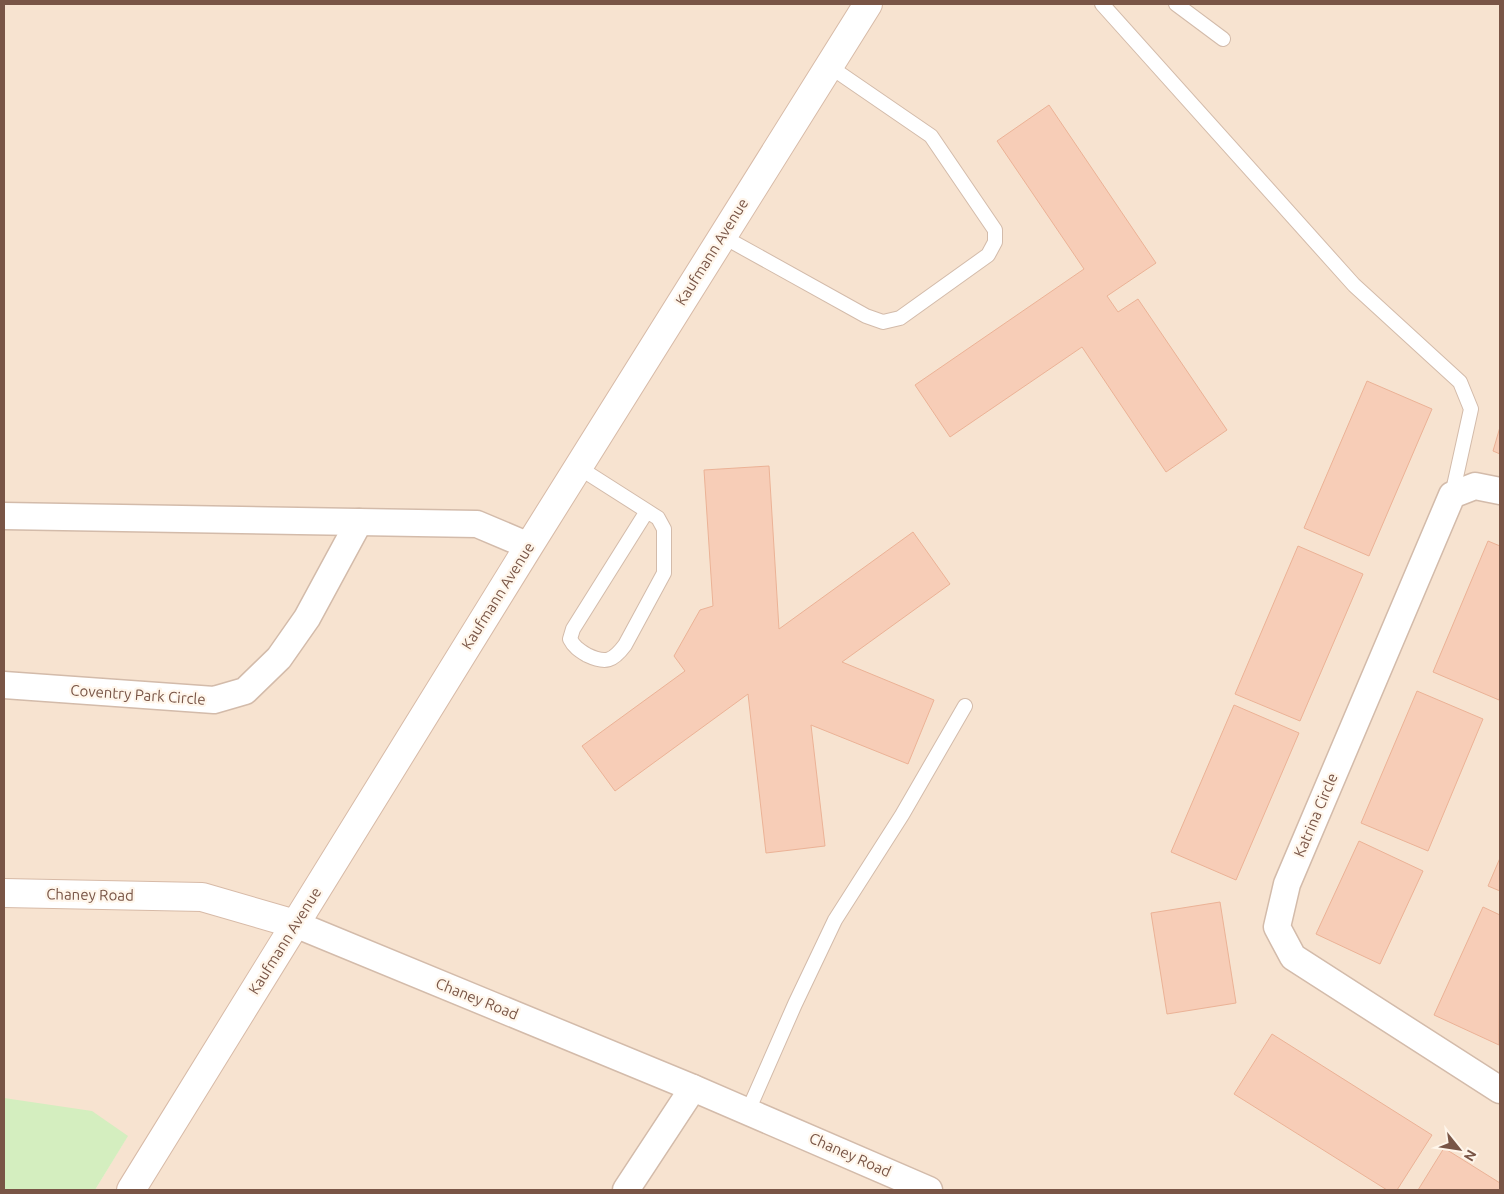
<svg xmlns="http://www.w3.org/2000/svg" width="1504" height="1194" viewBox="0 0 1504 1194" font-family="Ubuntu,sans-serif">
<rect width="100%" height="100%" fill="#fff2e2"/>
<!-- residential -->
<polygon fill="#f7e3d0" points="4,4 1500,4 1500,1190 95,1190 127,1137 4,1190"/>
<!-- green -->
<polygon fill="#d4eebf" points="4,1098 92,1111 128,1136 95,1190 4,1190"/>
<!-- building -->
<g fill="#f7cdb7" stroke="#ebb296">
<polygon points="1049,105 1156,263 1107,296 1118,312 1138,299 1227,430 1166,472 1082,347 950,437 915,385 1084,269 997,141"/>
<polygon points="1367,381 1432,409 1369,556 1304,528"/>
<polygon points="1500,427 1500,454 1493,451"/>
<polygon points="769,466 779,629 913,532 950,584 842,662 934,700 908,764 811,725 825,846 766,853 748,694 615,791 582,746 685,671 674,656 700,610 713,606 704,470"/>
<polygon points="1488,541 1500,546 1500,696 1499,700 1433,672"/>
<polygon points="1298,546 1363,574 1300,721 1235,694"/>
<polygon points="1417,691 1483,719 1428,851 1361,823"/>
<polygon points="1234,705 1299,733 1236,880 1171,852"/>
<polygon points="1359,841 1423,871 1380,964 1316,934"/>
<polygon points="1500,858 1500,891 1488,886"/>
<polygon points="1220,902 1236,1003 1167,1014 1151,913"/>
<polygon points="1483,907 1500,915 1499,1045 1434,1015"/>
<polygon points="1272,1034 1432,1135 1397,1190 1387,1190 1234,1094"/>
<polygon points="1444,1148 1500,1183 1500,1190 1418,1190"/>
</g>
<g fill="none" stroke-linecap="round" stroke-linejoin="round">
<!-- lane casing -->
<g stroke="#d3bbaa" stroke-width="16">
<g id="lane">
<polyline points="1102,4 1354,285 1460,382 1471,409 1452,495"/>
<polyline points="1176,4 1223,39"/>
<polyline points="722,236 866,316 883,322 900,318 988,255 995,242 995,230 931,136 829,66"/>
<path d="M578,467L647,511L658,518L664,529V573L625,645C613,661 606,664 587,655C579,650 574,647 570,639L573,629L647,511"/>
<polyline points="748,1111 795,1004 835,920 902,815 965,706"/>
</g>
</g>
<!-- street casing -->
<g stroke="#d3bbaa" stroke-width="29">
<g id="street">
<polyline points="1500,491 1475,486 1452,495 1287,884 1277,927 1293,957 1500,1090"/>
<polyline points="4,516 477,524 529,546"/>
<polyline points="4,685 214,700 245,691 279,658 307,618 359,522"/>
<polyline points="295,924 693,1088 929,1190"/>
<polyline points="626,1190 693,1088"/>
</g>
</g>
<!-- secondary casing -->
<g stroke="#d7baa7" stroke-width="30">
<g id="secondary">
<polyline points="4,893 202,897 295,924"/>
<polyline points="131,1190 529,546 868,4"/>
</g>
</g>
<!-- lane -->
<use href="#lane" stroke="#fff" stroke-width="14"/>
<!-- street -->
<use href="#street" stroke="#fff" stroke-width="26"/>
<!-- secondary -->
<use href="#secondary" stroke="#fff" stroke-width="28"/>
</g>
<g text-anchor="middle" stroke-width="4.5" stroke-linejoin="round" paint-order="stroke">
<!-- street labels -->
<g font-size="15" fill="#795546" stroke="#fff6eb">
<text transform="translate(712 252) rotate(-58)" y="5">Kaufmann Avenue</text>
<text transform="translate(498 596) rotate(-58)" y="5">Kaufmann Avenue</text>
<text transform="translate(138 695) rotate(4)" y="5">Coventry Park Circle</text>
<text transform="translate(1316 815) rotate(-67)" y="5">Katrina Circle</text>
<text transform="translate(90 895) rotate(1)" y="5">Chaney Road</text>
<text transform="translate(285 941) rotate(-58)" y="5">Kaufmann Avenue</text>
<text transform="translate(477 999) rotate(22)" y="5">Chaney Road</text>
<text transform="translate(850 1155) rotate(24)" y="5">Chaney Road</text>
</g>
</g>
<!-- border -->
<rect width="1504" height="1194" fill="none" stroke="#795546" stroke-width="10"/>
<!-- north arrow -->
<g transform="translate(1459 1149) rotate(120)" stroke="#fff6eb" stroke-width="4" paint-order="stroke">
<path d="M0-4L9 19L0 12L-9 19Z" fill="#795546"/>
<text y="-8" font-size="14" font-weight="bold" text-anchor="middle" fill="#795546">N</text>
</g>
</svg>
